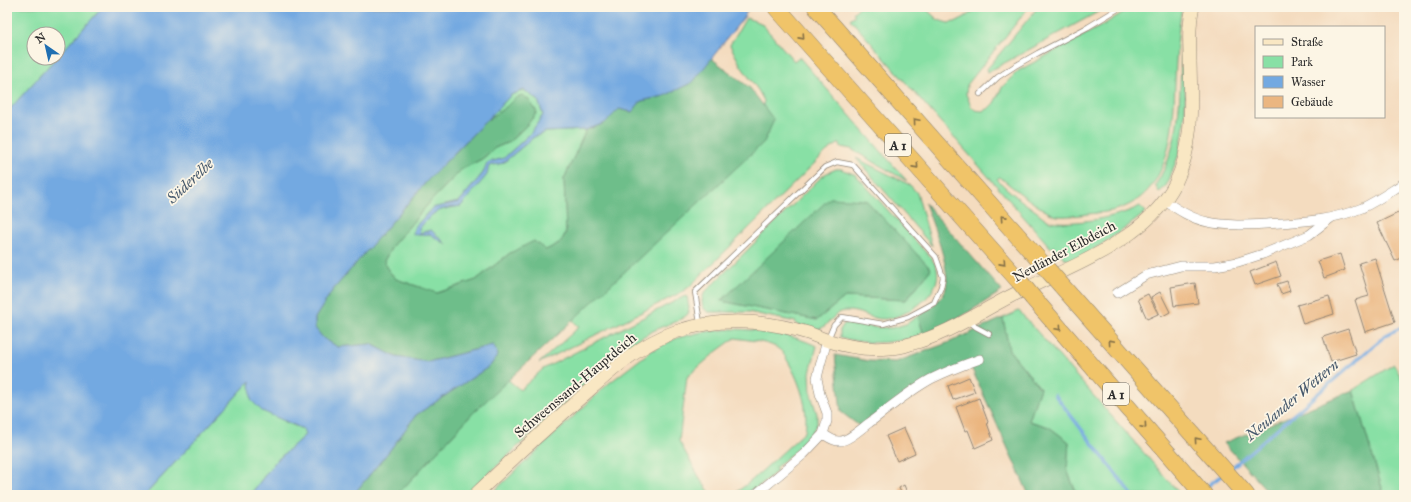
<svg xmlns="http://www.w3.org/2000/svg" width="1411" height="502" viewBox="0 0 1411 502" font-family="'IM FELL Great Primer',serif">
<rect width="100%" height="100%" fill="#fcf5e5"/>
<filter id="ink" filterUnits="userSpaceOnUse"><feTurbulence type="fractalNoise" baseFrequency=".025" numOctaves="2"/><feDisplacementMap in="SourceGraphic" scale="8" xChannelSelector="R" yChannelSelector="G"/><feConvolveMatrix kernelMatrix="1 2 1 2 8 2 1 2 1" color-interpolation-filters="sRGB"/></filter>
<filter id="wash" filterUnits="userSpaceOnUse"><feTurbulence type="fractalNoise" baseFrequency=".012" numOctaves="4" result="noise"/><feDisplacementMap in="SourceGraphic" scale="16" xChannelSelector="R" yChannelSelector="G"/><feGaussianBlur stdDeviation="0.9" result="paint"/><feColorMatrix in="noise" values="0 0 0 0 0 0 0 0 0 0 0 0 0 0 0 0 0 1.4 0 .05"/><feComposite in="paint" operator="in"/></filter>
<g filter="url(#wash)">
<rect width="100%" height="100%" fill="#f4dcbf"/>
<!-- green -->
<g fill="#88e0a5" stroke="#5a8668" fill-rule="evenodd">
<polygon points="7,7 103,7 58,56 58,34 34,34 34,58 56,58 7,112"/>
<path d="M859,7H924L938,20L948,23L955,22L963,18L980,7H1029L967,85L966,94L971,106L975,110L982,111L988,109L994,103L1003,86L1018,71L1105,24L1131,7H1182C1179,25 1177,43 1176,61C1173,109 1178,185 1124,207C1115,211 1106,212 1097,213C1085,214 1070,217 1058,216C1048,216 1009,185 1000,177L997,179C1009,192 1023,202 1037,212C1041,215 1046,220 1050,221C1072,226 1120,217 1140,206L1146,212C1123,231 1100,246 1074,261L1065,259L1053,246L1051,248L850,19L855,15L853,13Z"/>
<polygon points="1038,7 1107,7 988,72 987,69"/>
<polygon points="746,18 761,23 794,61 799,57 907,181 851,149 841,147 840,144 838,144 827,151 689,287 680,293 539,363 579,327 566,313 754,137 764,101 758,90 741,66 730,45"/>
<path d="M1182,38C1184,74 1189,112 1180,148C1179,156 1175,164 1172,171C1170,178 1167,188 1159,192L1156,187V184C1184,141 1179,87 1182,38Z"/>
<path d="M524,90L538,100L543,115L530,134L504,158L487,163L483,173L459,202L432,208L414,228L417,235L430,234L431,230L420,233L418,229C435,210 436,210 461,206L489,166L503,163L534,137L546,132L586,130L564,179L566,232L561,242L546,250L510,253L476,280L437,293L396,279L388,270L384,261L393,245L430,202L462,169L482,159L495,148L509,142L527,125L537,112L514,99L506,107L486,121L511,95Z"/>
<polygon points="856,158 910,185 917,193 932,246"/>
<path d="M836,169H841L856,175L931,258C933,261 936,265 937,268C943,294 907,317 885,319C871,320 860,310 846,311C832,311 829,330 814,330C808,330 801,326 796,324V322L748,312H708C700,307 701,299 705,292L817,181L825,174ZM931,269L906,300L845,297L817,320L722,301Z"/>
<path d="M687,296L689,308L688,314C679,322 667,324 657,329C640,337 625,348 610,360L466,495H397L473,413L505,377L520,390L543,369L683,297Z"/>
<polygon points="1019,311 1181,495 1077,495 1067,470 1069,442 1049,427 1029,421 1040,388 1009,350 1003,318"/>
<path d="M918,316L924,335C898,343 867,346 840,337V330L844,324L853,322L873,327L892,328L906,324Z"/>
<path d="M732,329C763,330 788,333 817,346L810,373L811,395L817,414V424L805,442L775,468L777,471L748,495H733L752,480L805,432C809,408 800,383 789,363C786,359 784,353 780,350C772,342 747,340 735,338L717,351L687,377L679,441L702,482L712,495H490L608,384L651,351L677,338L702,332Z"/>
<polygon points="1394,364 1404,383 1404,495 1384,495 1353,390"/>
<polygon points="250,381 251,388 285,422 303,429 305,435 275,462 250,495 145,495"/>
</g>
<!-- forest -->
<g fill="#6ebe8a" stroke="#4c745a">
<polygon points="711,58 750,88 774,120 764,142 473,413 397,495 353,495 390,450 416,415 490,366 498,355 493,345 428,362 396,357 371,344 338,347 323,338 315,329 315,318 332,291 427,181 486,121 506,107 514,99 522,95 529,100 537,112 527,125 509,142 495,148 482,159 462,169 430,202 393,245 384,261 388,270 396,279 437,293 476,280 510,253 534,241 546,250 561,242 566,232 564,179 586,130 605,123 619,109 632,112 641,101 664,96 693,82"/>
<polygon points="830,198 866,200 931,269 906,300 845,297 817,320 721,301"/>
<path d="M925,203L1002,291L964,315L924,335L918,316C928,310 939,302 945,291C953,271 932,224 925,203Z"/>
<polygon points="1003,318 1009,350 1040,388 1029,421 1049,427 1069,442 1067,470 1077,495 1029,495 970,365 908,393 862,428 841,412 835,355 869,361 896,362 950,342"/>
<polygon points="1353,390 1384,495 1271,495 1224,443"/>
</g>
<!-- water -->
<path fill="#73a9e1" stroke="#4f6a86" d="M103,7H749L744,17L693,82L664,96L641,101L632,112L619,109L605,123L586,130L546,132L534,137L503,163L489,166L487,175L461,206C436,210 435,210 419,229L420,233L431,230L447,245L430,234L417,235L413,234L414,228L432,208L459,202L483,173L487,163L504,158L530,134L543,115L538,100L524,90L511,95L427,181L332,291L315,318V328L323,338L338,347L371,344L396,357L428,362L493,345L498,355L490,366L416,415L390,450L353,495H250L275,462L305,435L303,429L262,411L251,400L250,381L145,495H7V112L56,58H58V56Z"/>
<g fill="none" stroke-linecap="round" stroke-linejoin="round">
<!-- stream -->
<g stroke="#73a9e1" stroke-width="3.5">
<polyline points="1055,395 1132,495"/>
<polyline points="1229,470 1386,335 1404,326"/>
<polyline points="1205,488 1222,475"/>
</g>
</g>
<g id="blocks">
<!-- building -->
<g fill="#ebb680">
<polygon points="1400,212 1404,221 1404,257 1395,261 1377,223"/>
<polygon points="1340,254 1345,270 1324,278 1318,261"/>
<polygon points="1375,258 1395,322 1365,332 1355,300 1369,296 1359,263"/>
<polygon points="1276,262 1281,276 1255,285 1250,272"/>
<polygon points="1287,281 1290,291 1281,294 1277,284"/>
<polygon points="1195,283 1198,303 1174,306 1171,287"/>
<polygon points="1160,292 1170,312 1161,317 1151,297"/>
<polygon points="1148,294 1158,314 1147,319 1138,299"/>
<polygon points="1329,296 1334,314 1303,324 1297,305"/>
<polygon points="1348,329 1356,354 1331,362 1323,337"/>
<polygon points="969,377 975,392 953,400 948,386"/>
<polygon points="979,398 988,422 987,423 993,440 975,448 968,430 965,431 956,407"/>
<polygon points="904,428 915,453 897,461 886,436"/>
<polygon points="904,485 908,495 902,495 899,488"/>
</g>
</g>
</g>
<g filter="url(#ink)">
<use href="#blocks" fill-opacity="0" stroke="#908475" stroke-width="1"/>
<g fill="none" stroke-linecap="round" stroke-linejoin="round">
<!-- lane casing -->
<g stroke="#908475" stroke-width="6">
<g id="lane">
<polyline points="980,94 998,77 1015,66 1038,53 1088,27 1121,7"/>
<polyline points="969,321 976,327 989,334"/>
<polyline points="700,323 695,292 825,167 837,162 853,165 936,257 943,277 941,287 934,303 908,317 883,324 842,317 834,325 828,339"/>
</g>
</g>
<!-- street casing -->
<g stroke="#908475" stroke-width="10">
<g id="street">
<path d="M1165,201C1178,210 1192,219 1208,222C1227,226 1247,225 1266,224C1299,222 1331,221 1362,208C1377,201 1391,191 1404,183"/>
<polyline points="1117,293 1146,275 1181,266 1215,266 1238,262 1263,254 1309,235 1331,218"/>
<path d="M823,434C828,437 834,442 840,441C848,441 862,428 869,423C889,408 909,391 931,379C947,371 963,365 980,359"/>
<polyline points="755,495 804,454 823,434 827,421 827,413 820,394 817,378 821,362 827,341"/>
</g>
</g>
<!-- secondary casing -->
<g stroke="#908475" stroke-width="14">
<path id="secondary" d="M475,495C509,462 543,431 578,400C608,374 637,345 675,332C718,317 765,320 808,333C814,335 820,338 826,340C847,347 869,350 890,348C897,348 904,346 910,344C946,335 976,314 1009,297C1050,276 1095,260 1132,232C1150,219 1165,203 1175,184C1194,146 1191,103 1190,62C1190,43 1188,25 1193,7"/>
</g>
<!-- highway casing -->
<g stroke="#908475" stroke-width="18">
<g id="highway">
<polyline points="776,7 1020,282"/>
<polyline points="816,7 1047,269"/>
<polyline points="1061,285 1246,495"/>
<polyline points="1033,298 1204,495"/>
</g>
</g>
<!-- lane -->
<use href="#lane" stroke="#fff" stroke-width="4.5"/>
<!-- street -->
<use href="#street" stroke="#fff" stroke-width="9"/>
<!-- secondary -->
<use href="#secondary" stroke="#f9e7c3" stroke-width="13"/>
<!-- highway -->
<use href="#highway" stroke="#f0c469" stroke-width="17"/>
<!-- highway-bridge casing -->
<g stroke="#908475" stroke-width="18" stroke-linecap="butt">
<g id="highway-bridge">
<polyline points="1047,269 1061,285"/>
<polyline points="1020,282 1033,298"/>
</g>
</g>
<!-- highway-bridge -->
<use href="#highway-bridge" stroke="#f0c469" stroke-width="17"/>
</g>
<!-- one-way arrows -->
<defs><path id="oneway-chevron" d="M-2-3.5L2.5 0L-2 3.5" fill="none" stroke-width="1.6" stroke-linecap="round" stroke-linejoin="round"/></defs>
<g stroke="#847047">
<use href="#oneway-chevron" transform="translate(802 37) rotate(48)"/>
<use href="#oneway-chevron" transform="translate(916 121) rotate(-131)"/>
<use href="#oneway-chevron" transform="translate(916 166) rotate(48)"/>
<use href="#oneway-chevron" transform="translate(1003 218) rotate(-132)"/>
<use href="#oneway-chevron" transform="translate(1003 263) rotate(48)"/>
<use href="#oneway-chevron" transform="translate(1059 328) rotate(49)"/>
<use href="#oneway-chevron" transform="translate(1111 342) rotate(-131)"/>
<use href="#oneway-chevron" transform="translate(1144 426) rotate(49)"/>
<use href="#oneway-chevron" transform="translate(1197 440) rotate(-131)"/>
</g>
</g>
<g text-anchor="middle" stroke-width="3.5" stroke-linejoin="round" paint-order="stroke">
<!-- shield labels -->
<g fill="#fcf5e5" stroke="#6a6863" stroke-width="1">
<rect x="885" y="134" width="26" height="22" rx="3"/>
<rect x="1103" y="383" width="26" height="22" rx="3"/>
</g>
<g font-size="13" font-weight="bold" fill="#2b2b2b">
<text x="898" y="150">A 1</text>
<text x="1116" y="399">A 1</text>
</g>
<!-- street labels -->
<g font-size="14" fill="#2b2b2b" stroke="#fcf5e5">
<text transform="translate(1064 251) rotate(-28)" y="5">Neuländer Elbdeich</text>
<text transform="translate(575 385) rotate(-40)" y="5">Schweenssand-Hauptdeich</text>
</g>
<!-- water labels -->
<g font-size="15" font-style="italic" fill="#44576b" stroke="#fcf5e5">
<text transform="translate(190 181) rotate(-43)" y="5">Süderelbe</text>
<text transform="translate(1292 400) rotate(-40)" y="5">Neulander Wettern</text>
</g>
</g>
<!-- margin -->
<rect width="1411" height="502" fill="none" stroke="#fcf5e5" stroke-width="24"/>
<!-- legend -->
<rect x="1255" y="26" width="130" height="92" fill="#fcf5e5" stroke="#a8a49b"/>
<rect x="1263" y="39" width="20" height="6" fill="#f9e7c3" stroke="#a8a49b"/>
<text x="1291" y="46" font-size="12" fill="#2b2b2b">Straße</text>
<rect x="1263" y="56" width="20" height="12" fill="#88e0a5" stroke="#a8a49b"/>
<text x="1291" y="66" font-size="12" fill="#2b2b2b">Park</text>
<rect x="1263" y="76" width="20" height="12" fill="#73a9e1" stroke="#a8a49b"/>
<text x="1291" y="86" font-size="12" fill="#2b2b2b">Wasser</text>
<rect x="1263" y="96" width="20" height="12" fill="#ebb680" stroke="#a8a49b"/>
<text x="1291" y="106" font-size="12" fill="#2b2b2b">Gebäude</text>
<!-- north arrow -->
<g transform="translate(46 46) rotate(326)"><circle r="19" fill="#fcf5e5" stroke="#a8a49b"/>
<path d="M0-3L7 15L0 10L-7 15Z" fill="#1f6fb2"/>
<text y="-6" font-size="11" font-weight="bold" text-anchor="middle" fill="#2b2b2b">N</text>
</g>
</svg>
